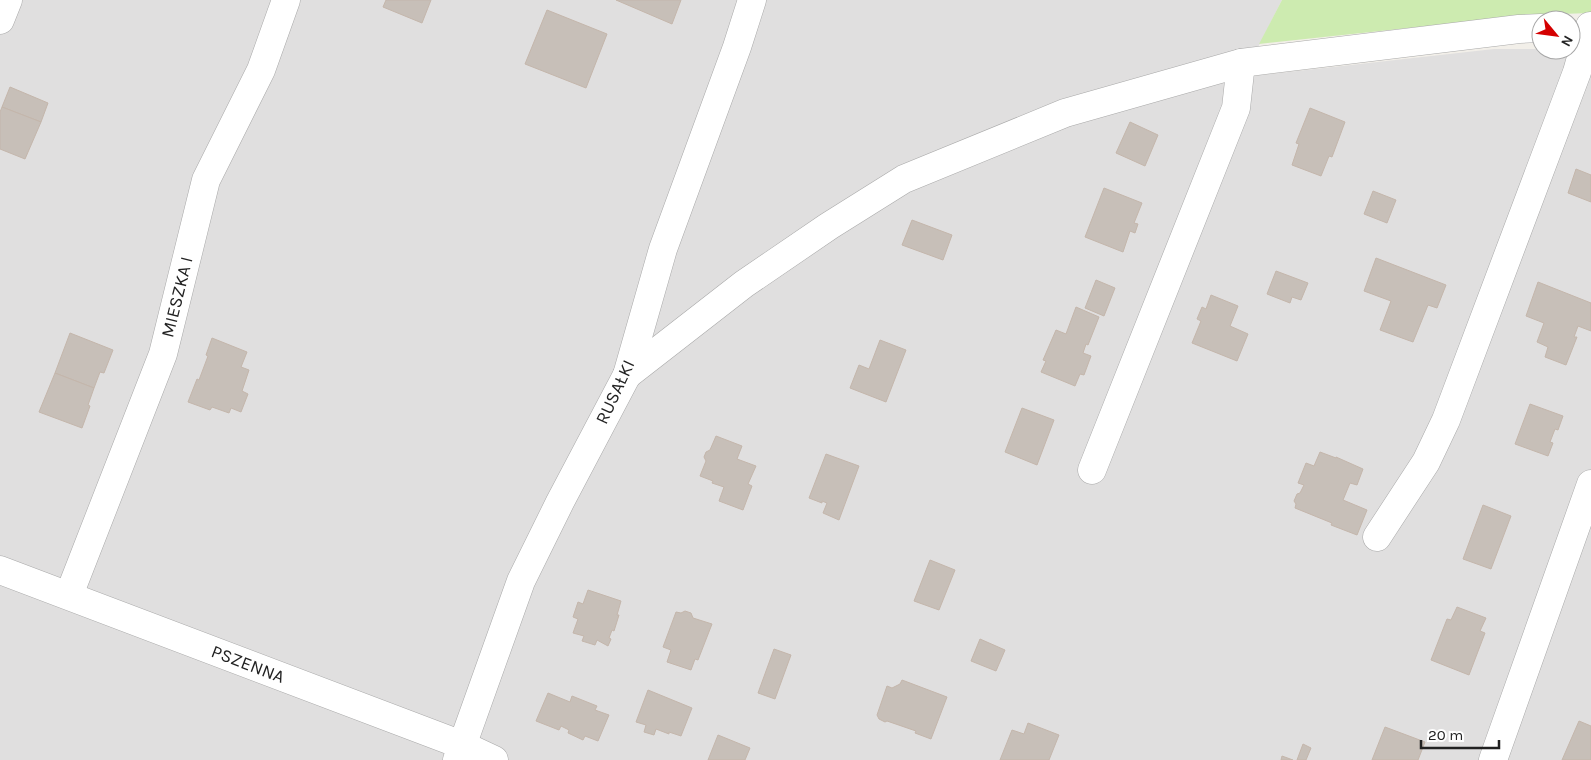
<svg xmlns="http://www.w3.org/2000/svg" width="1591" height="760" viewBox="0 0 1591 760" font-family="Karla,sans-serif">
<rect width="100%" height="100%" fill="#f2efe9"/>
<!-- residential -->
<polygon fill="#e0dfdf" points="0,0 1282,0 1243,77 1494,49 1591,49 1591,760 0,760"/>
<!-- grass -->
<polygon fill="#cdebb0" points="1282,0 1591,0 1591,13 1530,15 1259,44"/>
<!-- building -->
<g fill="#c7bfb8" stroke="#c4b6ab">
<polygon points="386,0 431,0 422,23 383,7"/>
<polygon points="616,0 681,0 672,24"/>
<polygon points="547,10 607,34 586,88 525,64"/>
<polygon points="10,87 48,103 41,122 2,107"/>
<polygon points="2,107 41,122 25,159 0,149 0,112"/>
<polygon points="1310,108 1345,122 1332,157 1329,156 1321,176 1292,165 1299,144 1296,143"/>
<polygon points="1130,122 1158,135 1145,166 1116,153"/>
<polygon points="1576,169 1591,175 1591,202 1568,193"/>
<polygon points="1104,188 1142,203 1134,223 1138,224 1135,233 1130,231 1123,252 1085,237"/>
<polygon points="1373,191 1396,200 1387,223 1364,214"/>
<polygon points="912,220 952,235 943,260 902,245"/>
<polygon points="1376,258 1446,285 1437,308 1428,305 1413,342 1380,330 1391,301 1364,291"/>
<polygon points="1276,271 1308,283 1301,300 1292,297 1290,303 1267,294"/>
<polygon points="1096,280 1115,288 1104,316 1085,308"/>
<polygon points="1538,282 1591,303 1591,331 1578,326 1574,337 1577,337 1566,365 1545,357 1548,347 1537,342 1544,323 1526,316"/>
<polygon points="1211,295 1238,306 1230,326 1248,334 1237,361 1192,343 1201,321 1197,319 1202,307 1206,309"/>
<polygon points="1076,307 1099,317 1088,345 1086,344 1083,353 1091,356 1084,375 1080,374 1075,386 1041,372 1046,361 1043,360 1056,330 1066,334"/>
<polygon points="70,333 113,350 104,373 100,372 94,388 55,373"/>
<polygon points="212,338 247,352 241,367 249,370 242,391 248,394 241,412 231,408 229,413 212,407 210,410 188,402 197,379 199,380 208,356 206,355"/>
<polygon points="880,340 906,350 886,402 850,388 859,365 869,369"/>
<polygon points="55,373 94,388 88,405 90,406 82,428 39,412"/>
<polygon points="1530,404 1563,416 1558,430 1555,429 1550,442 1553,443 1548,456 1515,444"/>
<polygon points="1022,408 1054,420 1037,465 1005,452"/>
<polygon points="716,436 742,446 737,459 756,466 748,484 752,486 743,510 719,501 724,487 712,483 713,481 700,476 706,461 704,457 706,452 710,450"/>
<polygon points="1320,452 1336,458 1336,457 1363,469 1357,485 1350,483 1343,500 1367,510 1357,535 1331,525 1332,523 1295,508 1296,504 1294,501 1297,494 1300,493 1304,485 1298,483 1306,463 1314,466"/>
<polygon points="826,454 859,466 839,520 823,513 827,503 822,501 822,503 809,498"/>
<polygon points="1483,505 1511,516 1491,569 1463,559"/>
<polygon points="930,560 955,570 939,610 914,601"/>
<polygon points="588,590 621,601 617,615 619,615 614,631 612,630 609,638 611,639 608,646 597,640 595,645 582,641 584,636 573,633 578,619 573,617 578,602 583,604"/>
<polygon points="1457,607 1486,618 1480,631 1485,633 1469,675 1431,660 1447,619 1451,620"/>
<polygon points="685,611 691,613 693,618 712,624 698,660 695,659 691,670 667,662 671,650 663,647 676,612 681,613"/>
<polygon points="980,639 1005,650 996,671 971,661"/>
<polygon points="774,649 791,655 775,699 758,693"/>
<polygon points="902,680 947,697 931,739 915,733 916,731 887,721 885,722 879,719 877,715 887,686 892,688 900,684"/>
<polygon points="648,690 692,708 681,736 669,732 669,734 656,729 654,735 644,732 646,725 636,722"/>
<polygon points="548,693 570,702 572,696 597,706 595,710 609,715 598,741 585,736 583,740 568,733 569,730 561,726 559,730 536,721"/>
<polygon points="1579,721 1591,726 1591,760 1562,760"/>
<polygon points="1028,723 1059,735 1049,760 1000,760 1012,730 1024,734"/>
<polygon points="1385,727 1425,742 1418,760 1372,760"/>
<polygon points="718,735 750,748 745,760 708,760"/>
<polygon points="1303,744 1311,748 1306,760 1297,760"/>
<polygon points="1282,756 1293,760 1281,760"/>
</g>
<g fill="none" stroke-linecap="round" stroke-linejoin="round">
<!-- minor casing -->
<g stroke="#a9a9a9" stroke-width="29">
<g id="minor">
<polyline points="0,20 8,0"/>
<polyline points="627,375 744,284 829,226 904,179 1065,113 1241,63 1519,29 1541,28"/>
<polyline points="1092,470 1236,108 1241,63"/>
<polyline points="1377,537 1426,462 1446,420 1577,72 1590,26"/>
<polyline points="0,570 462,745 494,760"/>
<polyline points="69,595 163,354 206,180 261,70 286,0"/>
<polyline points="457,760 521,581 560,502 627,375 663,249 737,47 752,0"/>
<polyline points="1493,760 1591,484"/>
</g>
</g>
<!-- minor -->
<use href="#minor" stroke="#fff" stroke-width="28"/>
</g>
<g text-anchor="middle" stroke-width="4.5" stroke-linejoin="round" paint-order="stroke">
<!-- street labels -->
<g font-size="18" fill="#222" stroke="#fff">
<text transform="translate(177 297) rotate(-76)" y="6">MIESZKA I</text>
<text transform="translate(615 392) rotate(-65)" y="6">RUSAŁKI</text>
<text transform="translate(248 664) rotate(21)" y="6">PSZENNA</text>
</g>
</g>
<!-- north arrow -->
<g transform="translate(1556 35) rotate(119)"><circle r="24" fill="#ffffff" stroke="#a7a7a7"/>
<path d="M0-4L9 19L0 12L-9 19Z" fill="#d40000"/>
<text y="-8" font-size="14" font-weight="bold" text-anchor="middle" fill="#222222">N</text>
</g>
<!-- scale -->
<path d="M1421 740v8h78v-8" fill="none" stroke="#222222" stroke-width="2.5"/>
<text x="1428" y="740" font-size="15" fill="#222222" stroke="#ffffff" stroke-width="4" paint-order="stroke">20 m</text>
</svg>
